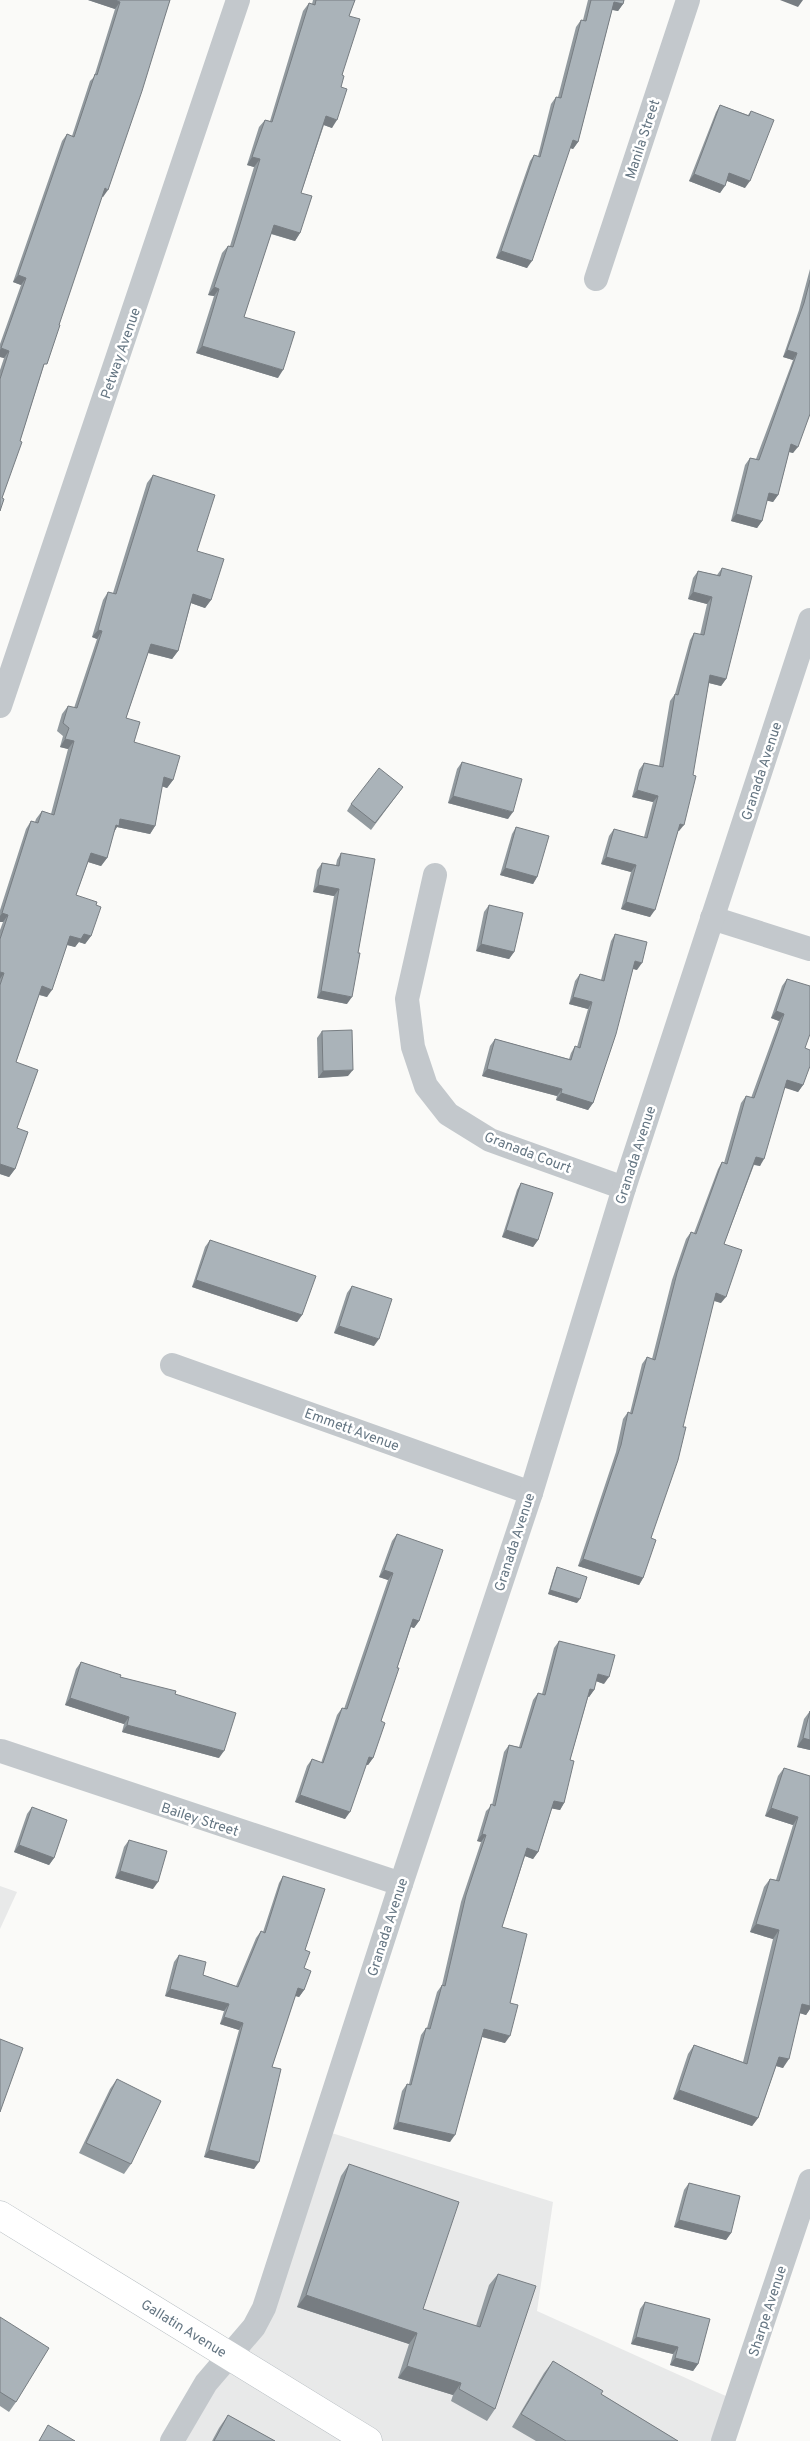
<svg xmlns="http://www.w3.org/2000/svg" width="810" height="2441" viewBox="0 0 810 2441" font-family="Overpass,sans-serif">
<rect width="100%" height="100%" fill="#fafaf8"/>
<!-- built -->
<g fill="#e8e9e9">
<polygon points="0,1886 17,1892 0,1929"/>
<polygon points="322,2130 553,2202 537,2311 737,2401 723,2441 172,2441 254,2327"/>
</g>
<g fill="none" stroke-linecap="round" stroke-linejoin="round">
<!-- secondary casing -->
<g stroke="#b3babf" stroke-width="29">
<g id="secondary">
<path id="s1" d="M0,2215L368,2441"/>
</g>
</g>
<!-- minor -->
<g stroke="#c3c8cc" stroke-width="24">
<polyline points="596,279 688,0"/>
<polyline points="0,706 238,0"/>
<polyline points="435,875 407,999 413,1047 426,1086 448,1114 490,1140 624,1188"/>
<polyline points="712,918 810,949"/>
<polyline points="172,1365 531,1493"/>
<polyline points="1,1751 401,1884"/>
<polyline points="172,2441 206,2383 254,2327 264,2308 401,1884 531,1493 624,1188 810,620"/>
<polyline points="723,2441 810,2181"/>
</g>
<!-- secondary -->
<use href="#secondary" stroke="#fff" stroke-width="28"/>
</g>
<!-- wall -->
<g fill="#929a9f">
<polygon points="88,0 170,0 103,197 102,196 42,371 2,498 0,511 0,370 4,358 0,357 0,344 21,285 13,282 62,141 67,134 72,136 90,81 94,77 115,9"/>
<polygon points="313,0 355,0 349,16 341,87 332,128 324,125 301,193 300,233 295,241 271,234 244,317 278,378 196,353 214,296 208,295 222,253 228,246 230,246 254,167 247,165 259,127 265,120 270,121 303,11 309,3 312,4"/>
<polygon points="588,0 624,0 623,4 618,11 612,10 578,142 573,149 570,148 527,268 496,258 530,161 534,155 538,156 551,104 556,97 558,97 576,27 581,20 583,20"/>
<polygon points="720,105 748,115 751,111 745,188 727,181 720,193 689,181 716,112"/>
<polygon points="810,269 810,414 793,453 789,452 778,495 773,502 767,500 762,521 757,528 731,521 745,465 750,458 756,459 793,360 783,357 799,310"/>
<polygon points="153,475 197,551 211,600 205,608 191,603 178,651 172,659 148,653 126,718 134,742 173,780 167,788 162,786 155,826 150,834 117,827 113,833 107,858 101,866 88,862 76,895 91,936 85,944 79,942 75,947 67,945 47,997 39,995 16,1062 17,1128 15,1169 9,1177 0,1174 0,930 3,922 0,922 0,910 26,829 31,821 35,822 36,819 42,811 51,814 68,749 60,747 63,736 57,731 62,714 68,706 74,708 97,639 92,637 103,600 108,592 113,593 147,483"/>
<polygon points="722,568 726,679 721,686 709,683 679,831 678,831 650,917 621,909 631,872 601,864 609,836 614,829 644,837 653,802 632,797 639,770 644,763 659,766 670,701 675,694 690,640 694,633 700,635 707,604 688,599 693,578 698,571 717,575"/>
<polygon points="462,762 508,819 448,803 457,769"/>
<polygon points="403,787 371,830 347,811 351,804"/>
<polygon points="516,827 537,877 533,884 500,875 512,834"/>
<polygon points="341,853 347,1004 317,998 334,896 313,892 317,870 322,863 336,865 337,860"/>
<polygon points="489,905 514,952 509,959 476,951 484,912"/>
<polygon points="615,934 637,970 633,969 593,1103 588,1110 556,1100 557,1096 482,1076 490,1046 495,1039 569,1059 571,1053 575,1046 577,1047 588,1009 569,1004 575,981 580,974 601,980 611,941"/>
<polygon points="787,979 805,1048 803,1085 798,1092 785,1087 760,1166 754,1165 724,1244 721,1303 714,1301 651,1538 643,1578 639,1585 578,1566 616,1452 623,1419 628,1412 630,1413 642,1364 647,1357 652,1359 672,1280 686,1239 691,1232 694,1233 718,1169 722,1162 724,1163 741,1103 746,1096 751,1098 779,1021 771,1018 782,986"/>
<polygon points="322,1031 348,1076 318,1078 317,1038"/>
<polygon points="521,1183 538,1240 533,1247 502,1237 517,1190"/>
<polygon points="210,1240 302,1315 297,1322 192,1287 205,1247"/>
<polygon points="352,1286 374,1346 334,1333 347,1293"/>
<polygon points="397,1534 419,1621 414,1628 411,1627 397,1668 381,1721 373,1758 368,1765 366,1764 345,1819 295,1802 307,1766 312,1759 321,1763 337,1715 342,1708 344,1709 388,1580 379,1577 392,1541"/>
<polygon points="557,1567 577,1603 548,1594 555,1571"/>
<polygon points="559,1641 604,1684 596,1681 594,1690 589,1697 588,1697 570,1760 564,1803 560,1810 552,1808 538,1852 533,1859 525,1856 502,1927 510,2003 505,2043 482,2037 450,2142 393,2129 402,2091 407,2084 409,2084 421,2035 426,2028 427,2028 437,1992 442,1985 461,1902 481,1842 477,1841 486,1811 492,1805 504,1752 509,1745 519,1747 533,1700 538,1693 542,1694 554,1648"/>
<polygon points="81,1662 120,1677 175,1694 219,1758 122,1732 124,1724 65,1705 76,1669"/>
<polygon points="810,1711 810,1750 797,1747 804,1719"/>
<polygon points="784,1768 810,1776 810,2009 806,2015 800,2013 783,2068 776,2066 758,2118 752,2126 673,2099 688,2054 694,2045 743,2062 773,1939 750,1932 764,1887 770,1879 776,1880 793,1825 765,1816 778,1776"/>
<polygon points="32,1807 54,1858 49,1865 14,1852 27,1814"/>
<polygon points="129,1840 153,1889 115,1878 124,1847"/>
<polygon points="283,1876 305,1950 304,1968 304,1990 299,1997 295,1996 272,2067 254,2169 204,2157 239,2030 220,2024 224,2011 165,1996 174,1962 179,1955 203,1975 236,1986 256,1938 261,1931 263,1932 279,1883"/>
<polygon points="117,2079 131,2164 124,2174 79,2153 110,2089"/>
<polygon points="349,2164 423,2309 476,2326 489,2285 498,2274 495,2409 487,2421 451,2401 453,2395 398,2378 409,2344 297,2307 341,2176"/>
<polygon points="689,2183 731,2233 726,2240 674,2227 684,2190"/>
<polygon points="645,2302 698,2364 693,2371 670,2365 673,2354 631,2344 640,2309"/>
<polygon points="0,2317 16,2402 9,2412 0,2406"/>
<polygon points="553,2361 601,2394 678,2441 536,2441 512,2427 544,2373"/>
<polygon points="228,2415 275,2441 212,2441 219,2428"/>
</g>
<!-- shaded-wall -->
<g fill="#777d82">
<polygon points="88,0 115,0 120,2 115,9"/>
<polygon points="780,0 803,0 798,7"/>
<polygon points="614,2 623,4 618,11 609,9"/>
<polygon points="326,116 337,120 332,128 321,124"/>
<polygon points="573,140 578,142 573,149 568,147"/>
<polygon points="252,157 260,159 254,167 247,165"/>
<polygon points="729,173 750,181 745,188 725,180"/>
<polygon points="694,174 725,186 720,193 689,181"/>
<polygon points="105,188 108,190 103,197 100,196"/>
<polygon points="274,225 300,233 295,241 269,233"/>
<polygon points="501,251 532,261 527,268 496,258"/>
<polygon points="18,275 26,278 21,285 13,282"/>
<polygon points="214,287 219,289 214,296 208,295"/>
<polygon points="202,346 283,370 278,378 196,353"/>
<polygon points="1,348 9,351 4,358 0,357 0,350"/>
<polygon points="787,350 797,353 793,360 783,357"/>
<polygon points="791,444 798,447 793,453 786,451"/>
<polygon points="769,493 778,495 773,502 764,500"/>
<polygon points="736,514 762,521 757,528 731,521"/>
<polygon points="693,592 712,597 707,604 688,599"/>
<polygon points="193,594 211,600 205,608 188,602"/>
<polygon points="98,630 102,631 97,639 92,637"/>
<polygon points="151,644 178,651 172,659 145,652"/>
<polygon points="710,675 726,679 721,686 705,682"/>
<polygon points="65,739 74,741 68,749 60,747"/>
<polygon points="164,777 173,780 167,788 158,785"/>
<polygon points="637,790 658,796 653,802 632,797"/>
<polygon points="453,796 513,812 508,819 448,803"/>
<polygon points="120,819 155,826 150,834 117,827 113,834 110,833"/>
<polygon points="680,824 684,825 679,831 675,830"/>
<polygon points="91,853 107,858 101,866 85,861"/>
<polygon points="606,857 636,865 631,872 601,864"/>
<polygon points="505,868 537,877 533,884 500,875"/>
<polygon points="318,885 339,889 334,896 313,892"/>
<polygon points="626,902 655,910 650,917 621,909"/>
<polygon points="2,913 8,915 3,922 0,922 0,916"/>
<polygon points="84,934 91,936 85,944 79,942"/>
<polygon points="70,936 81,939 75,947 64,944"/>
<polygon points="481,944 514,952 509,959 476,951"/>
<polygon points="635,961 642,963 637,970 631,968"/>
<polygon points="0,972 4,973 0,979"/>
<polygon points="42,986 52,990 47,997 37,994"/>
<polygon points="321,991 352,997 347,1004 317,998"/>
<polygon points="573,997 592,1002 588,1009 569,1004"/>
<polygon points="776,1011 784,1014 779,1021 771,1018"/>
<polygon points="487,1069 562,1089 557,1096 482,1076"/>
<polygon points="353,1070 348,1076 318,1078 323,1071"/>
<polygon points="787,1080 803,1085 798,1092 782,1087"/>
<polygon points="561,1093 593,1103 588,1110 556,1100"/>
<polygon points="756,1157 764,1159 760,1166 752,1164"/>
<polygon points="0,1164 15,1169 9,1177 0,1174"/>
<polygon points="506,1230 538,1240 533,1247 502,1237"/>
<polygon points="196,1280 302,1315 297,1322 192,1287"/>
<polygon points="716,1293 726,1297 721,1303 712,1300"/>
<polygon points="339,1326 379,1339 374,1346 334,1333"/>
<polygon points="583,1559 643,1578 639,1585 578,1566"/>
<polygon points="384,1570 393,1573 388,1580 379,1577"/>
<polygon points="550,1590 580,1599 577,1603 548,1594"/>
<polygon points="413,1619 419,1621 414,1628 408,1626"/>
<polygon points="598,1674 609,1677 604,1684 593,1680"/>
<polygon points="590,1689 594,1690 589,1697 586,1696"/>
<polygon points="70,1698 129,1717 124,1724 65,1705"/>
<polygon points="127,1725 224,1751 219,1758 122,1732"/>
<polygon points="803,1738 810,1740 810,1750 797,1747"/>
<polygon points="369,1757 373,1758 368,1765 364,1764"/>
<polygon points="300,1795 350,1812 345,1819 295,1802"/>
<polygon points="554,1801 564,1803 560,1810 549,1808"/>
<polygon points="771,1808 798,1817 793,1825 765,1816"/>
<polygon points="482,1834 486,1835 481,1842 477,1841"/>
<polygon points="19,1845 54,1858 49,1865 14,1852"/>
<polygon points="527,1848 538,1852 533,1859 522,1855"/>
<polygon points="120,1871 158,1882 153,1889 115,1878"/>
<polygon points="756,1924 779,1930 773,1939 750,1932"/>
<polygon points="298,1988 304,1990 299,1997 293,1995"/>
<polygon points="170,1989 229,2004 224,2011 165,1996"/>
<polygon points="802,2004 810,2006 810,2009 806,2015 796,2012"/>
<polygon points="224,2017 243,2023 239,2030 220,2024"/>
<polygon points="484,2029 510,2036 505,2043 479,2036"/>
<polygon points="779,2057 789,2059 783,2068 773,2065"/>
<polygon points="679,2090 758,2118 752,2126 673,2099"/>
<polygon points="398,2122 455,2135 450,2142 393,2129"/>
<polygon points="209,2150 259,2162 254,2169 204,2157"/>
<polygon points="679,2220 731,2233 726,2240 674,2227"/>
<polygon points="306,2295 417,2333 409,2344 297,2307"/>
<polygon points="636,2337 678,2347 673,2354 631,2344"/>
<polygon points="675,2358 698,2364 693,2371 670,2365"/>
<polygon points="407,2366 461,2383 453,2395 398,2378"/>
</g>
<!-- building -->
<g fill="#aab3b9" stroke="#777d82">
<polygon points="115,0 170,0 165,16 142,91 108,190 105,188 59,325 60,325 47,364 44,364 20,441 22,442 2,498 4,499 0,511 0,379 9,351 1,348 26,278 18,275 67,134 74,137 95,74 97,75 120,2"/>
<polygon points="316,0 355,0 349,16 360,19 342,75 344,76 341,87 347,89 337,120 326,116 301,193 312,196 300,233 274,225 244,317 295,332 283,370 202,346 219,289 214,287 228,246 233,247 260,159 252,157 265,120 272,122 309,3 315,5"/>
<polygon points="591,0 624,0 623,4 614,2 578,142 573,140 532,261 501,251 534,155 540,157 556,97 561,98 581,20 586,21"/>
<polygon points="720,105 749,116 751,111 774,120 750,181 729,173 725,186 694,174"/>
<polygon points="810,280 810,414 798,447 791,444 778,495 769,493 762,521 736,514 750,458 759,460 797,353 787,350 804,303"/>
<polygon points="153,475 215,495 197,551 224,559 211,600 193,594 178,651 151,644 126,718 140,722 134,742 180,756 173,780 164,777 155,826 120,819 119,826 116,825 107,858 91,853 76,895 97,902 96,905 101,907 91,936 84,934 81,939 70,936 52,990 42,986 16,1062 38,1070 17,1128 28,1132 15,1169 0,1164 0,985 4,973 0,972 0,939 8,915 2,913 31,821 38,823 42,811 54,815 74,741 65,739 69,728 63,723 68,706 77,708 102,631 98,630 108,592 116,594"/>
<polygon points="722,568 752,576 726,679 710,675 693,775 696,776 684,825 680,824 655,910 626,902 636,865 606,857 614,829 647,838 658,796 637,790 644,763 663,767 675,694 678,695 694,633 704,635 712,597 693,592 698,571 720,576"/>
<polygon points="462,762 522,779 513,812 453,796"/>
<polygon points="379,768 403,787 375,823 351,804"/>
<polygon points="516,827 549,836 537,877 505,868"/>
<polygon points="341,853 375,859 358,953 360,953 352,997 321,991 339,889 318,885 322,863 339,866"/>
<polygon points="489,905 523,913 514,952 481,944"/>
<polygon points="615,934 647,942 642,963 635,961 616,1034 593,1103 561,1093 562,1089 487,1069 495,1039 571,1060 575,1046 580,1048 592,1002 573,997 580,974 604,981"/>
<polygon points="787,979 810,986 810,1034 805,1048 810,1050 810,1066 803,1085 787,1080 764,1159 756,1157 724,1244 742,1250 726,1297 716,1293 683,1427 686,1427 678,1460 651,1538 656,1540 643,1578 583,1559 621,1445 628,1412 632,1414 647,1357 655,1360 677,1273 691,1232 696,1234 722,1162 727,1164 746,1096 754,1098 784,1014 776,1011"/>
<polygon points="352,1030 353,1070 323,1071 322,1031"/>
<polygon points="521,1183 553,1193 538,1240 506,1230"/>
<polygon points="210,1240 316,1276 302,1315 196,1280"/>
<polygon points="352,1286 392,1299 379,1339 339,1326"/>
<polygon points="397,1534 443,1550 419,1621 413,1619 397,1668 399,1668 381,1721 385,1723 373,1758 369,1757 350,1812 300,1795 312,1759 323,1763 342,1708 347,1709 393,1573 384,1570"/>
<polygon points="557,1567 587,1577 580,1599 550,1590"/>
<polygon points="559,1641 615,1655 609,1677 598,1674 594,1690 590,1689 570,1760 574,1761 564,1803 554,1801 538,1852 527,1848 502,1927 527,1934 510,2003 518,2005 510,2036 484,2029 455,2135 398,2122 407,2084 411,2085 426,2028 430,2029 442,1985 445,1986 466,1895 486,1835 482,1834 491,1804 495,1806 509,1745 521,1748 538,1693 545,1695"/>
<polygon points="81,1662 121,1675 120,1677 176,1691 175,1694 236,1713 224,1751 127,1725 129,1717 70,1698"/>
<polygon points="810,1711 810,1740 803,1738"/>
<polygon points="784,1768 810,1776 810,2006 802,2004 789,2059 779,2057 758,2118 679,2090 694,2045 747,2064 779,1930 756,1924 770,1879 779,1881 798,1817 771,1808"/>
<polygon points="32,1807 67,1820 54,1858 19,1845"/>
<polygon points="129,1840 167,1851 158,1882 120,1871"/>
<polygon points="283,1876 325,1889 305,1950 310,1952 304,1968 311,1971 304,1990 298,1988 272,2067 281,2069 259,2162 209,2150 243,2023 224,2017 229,2004 170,1989 179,1955 206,1962 203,1975 238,1987 261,1931 265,1933"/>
<polygon points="0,2039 23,2048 0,2112"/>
<polygon points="117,2079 161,2101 131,2164 86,2143"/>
<polygon points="349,2164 459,2202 423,2309 480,2327 498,2274 536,2286 495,2409 459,2389 461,2383 407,2366 417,2333 306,2295"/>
<polygon points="689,2183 740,2196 731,2233 679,2220"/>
<polygon points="645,2302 710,2319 698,2364 675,2358 678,2347 636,2337"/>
<polygon points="0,2317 49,2348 16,2402 0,2392"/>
<polygon points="553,2361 603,2391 601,2394 678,2441 566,2441 521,2414"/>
<polygon points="228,2415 275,2441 214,2441"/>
<polygon points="48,2425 75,2441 39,2441"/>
</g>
<g text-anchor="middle" stroke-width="5" stroke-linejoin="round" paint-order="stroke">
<!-- street labels -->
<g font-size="14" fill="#657683" stroke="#fff">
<text transform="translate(642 139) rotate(-72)" y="5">Manila Street</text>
<text transform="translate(120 353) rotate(-71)" y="5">Petway Avenue</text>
<text transform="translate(761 771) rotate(-72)" y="5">Granada Avenue</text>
<text transform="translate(528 1152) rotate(21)" y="5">Granada Court</text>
<text transform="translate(635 1155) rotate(-72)" y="5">Granada Avenue</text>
<text transform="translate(352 1429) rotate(20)" y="5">Emmett Avenue</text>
<text transform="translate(514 1542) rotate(-72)" y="5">Granada Avenue</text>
<text transform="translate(200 1819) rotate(18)" y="5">Bailey Street</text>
<text transform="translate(387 1927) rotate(-72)" y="5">Granada Avenue</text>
<text transform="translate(767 2311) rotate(-72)" y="5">Sharpe Avenue</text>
<text dy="5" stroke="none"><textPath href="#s1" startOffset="216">Gallatin Avenue</textPath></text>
</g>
</g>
</svg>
